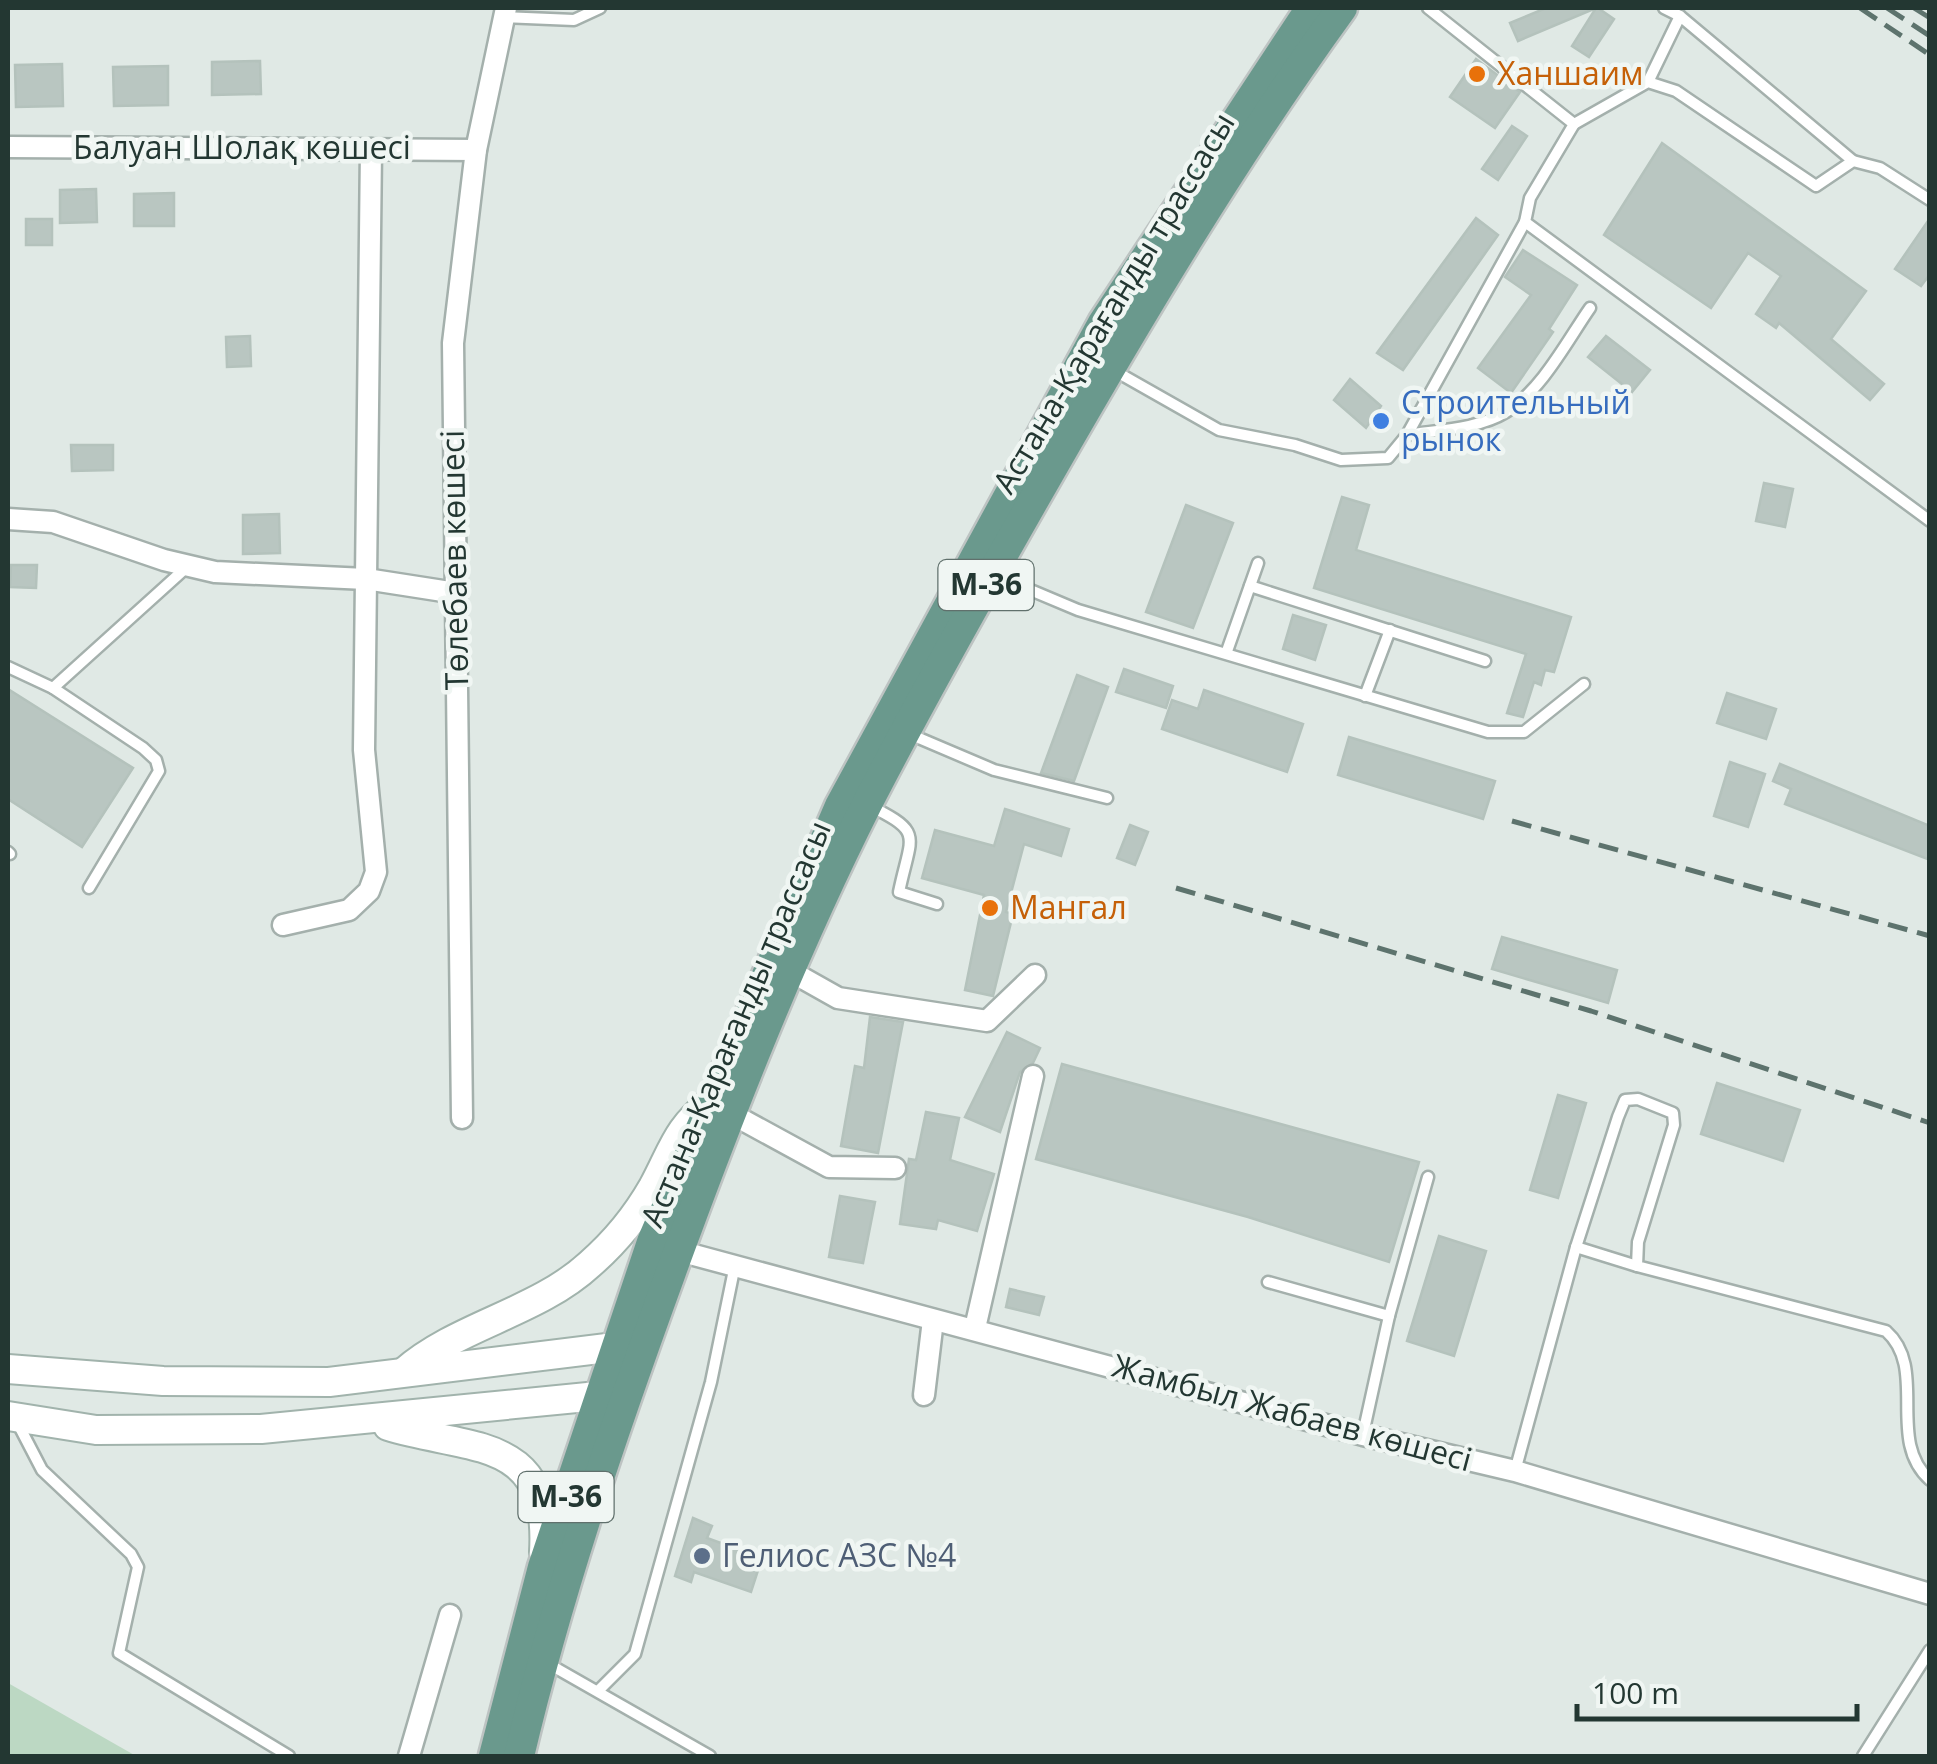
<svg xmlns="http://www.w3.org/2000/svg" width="1937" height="1764" viewBox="0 0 1937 1764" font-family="'Open Sans',sans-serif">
<rect width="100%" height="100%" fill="#e0e9e5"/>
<!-- green -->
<polygon fill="#bcd8c3" points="8,1683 136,1756 8,1756"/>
<!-- building -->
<g fill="#b9c6c1" stroke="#b4c2bc" stroke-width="2.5">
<polygon points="1546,8 1598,8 1614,19 1589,57 1572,46 1596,8 1518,41 1510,23"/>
<polygon points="1476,59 1520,92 1495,128 1450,97"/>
<polygon points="260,61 261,94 212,95 212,62"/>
<polygon points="62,64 63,106 16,107 15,65"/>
<polygon points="168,66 168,105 114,106 113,67"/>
<polygon points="1512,126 1527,136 1498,180 1482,169"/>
<polygon points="1662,143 1866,291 1831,339 1884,384 1870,400 1779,323 1776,328 1756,314 1781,276 1748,253 1711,308 1604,235"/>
<polygon points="96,189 97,222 60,223 60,190"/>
<polygon points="174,193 174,226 134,226 134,194"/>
<polygon points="1476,218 1498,235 1403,370 1377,353"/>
<polygon points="1930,218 1930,274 1921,286 1895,269"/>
<rect x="26" y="219" width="26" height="26"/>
<polygon points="1523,250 1577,285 1549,329 1553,332 1511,393 1478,368 1531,295 1505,277"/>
<polygon points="250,336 251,366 227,367 226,337"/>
<polygon points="1606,336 1650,370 1632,392 1588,357"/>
<polygon points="1350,379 1381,406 1366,428 1334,400"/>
<polygon points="71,445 113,445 113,470 72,471"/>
<polygon points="1764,483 1793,489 1785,527 1756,521"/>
<polygon points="1342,497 1369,505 1356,550 1571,617 1554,672 1545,670 1541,685 1534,682 1523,717 1507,713 1526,654 1314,588"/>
<polygon points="1186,505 1233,523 1193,628 1146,612"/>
<polygon points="279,514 280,553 243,554 243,515"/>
<polygon points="11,565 37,565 36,588 10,587"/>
<polygon points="1293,615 1326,625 1315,660 1283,649"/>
<polygon points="1124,669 1173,686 1166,708 1116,692"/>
<polygon points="1077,675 1108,687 1074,781 1041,773"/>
<polygon points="8,689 133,768 82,847 8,799"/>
<polygon points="1204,690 1303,724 1287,772 1162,729 1172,700 1198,709"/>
<polygon points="1727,693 1776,709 1766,739 1717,723"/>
<polygon points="1349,737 1495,781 1483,819 1338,775"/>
<polygon points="1730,762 1765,774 1748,827 1714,816"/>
<polygon points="1780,764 1930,826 1930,860 1785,804 1791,789 1773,781"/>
<polygon points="1005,809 1069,829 1061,856 1024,844 1006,912 1013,914 993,996 965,990 984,895 922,878 935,830 994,846"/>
<polygon points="1130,825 1148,832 1135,865 1117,858"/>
<polygon points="1502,937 1617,970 1608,1003 1492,969"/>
<polygon points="870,1017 903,1022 878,1153 841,1146 855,1066 864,1068"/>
<polygon points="1007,1032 1040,1048 1033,1063 1020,1072 1000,1132 965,1117"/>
<polygon points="1062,1064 1419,1162 1389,1262 1248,1217 1036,1159"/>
<polygon points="1717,1083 1800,1110 1783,1161 1701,1134"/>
<polygon points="1558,1095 1586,1103 1558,1198 1530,1190"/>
<polygon points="926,1112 959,1118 950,1160 994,1174 977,1231 938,1220 936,1229 900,1224 909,1159 916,1160"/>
<polygon points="840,1196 875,1202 863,1263 829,1257"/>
<polygon points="1439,1236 1486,1251 1454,1356 1407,1341"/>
<polygon points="1010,1289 1044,1297 1039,1315 1006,1307"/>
<polygon points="693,1518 712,1526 707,1538 762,1558 751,1592 694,1572 691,1582 675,1576"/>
</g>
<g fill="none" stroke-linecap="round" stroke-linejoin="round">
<!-- service casing -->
<g stroke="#a4b0ac" stroke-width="15">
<g id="service">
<polyline points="1428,8 1574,124 1530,198 1525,222 1930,521"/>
<polyline points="1664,8 1680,16"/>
<polyline points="505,17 574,20 600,8"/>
<polyline points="1648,82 1680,16 1853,161"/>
<polyline points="1574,124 1648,82 1676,91 1816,186 1853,161 1880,168 1930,200"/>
<path d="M1115,371L1219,430L1295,445L1341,460L1388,458L1407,435C1439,430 1478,429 1506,412C1542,390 1567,341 1590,308"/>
<polyline points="1407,435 1525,222"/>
<polyline points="997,576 1078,610 1488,732 1524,732 1584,684"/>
<polyline points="1250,586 1485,661"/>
<polyline points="1227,651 1258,563"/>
<polyline points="8,667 53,688 188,566"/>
<polyline points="53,688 143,748 156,760 159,771 89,888"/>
<polyline points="1365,696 1390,630"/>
<polyline points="907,733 994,770 1107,798"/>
<path d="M868,805C925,833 911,834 899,892L937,904"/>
<polyline points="8,852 10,854"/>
<polyline points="1576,1247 1637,1266"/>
<polyline points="1268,1282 1389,1316"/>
<polyline points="17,1422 42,1470 131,1554 138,1567 119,1653 289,1756"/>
<polyline points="1363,1434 1389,1316 1428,1177"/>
<path d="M1515,1471L1576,1247L1618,1117L1625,1100L1638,1099L1673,1113L1674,1125L1638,1242L1637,1266L1886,1331C1929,1369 1885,1440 1930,1480"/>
<polyline points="547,1663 710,1756"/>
<polyline points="598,1691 635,1654 711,1382 735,1265"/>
<polyline points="1863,1756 1930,1650"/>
</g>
</g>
<!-- minor casing -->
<g stroke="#a4b0ac" stroke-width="25">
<g id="minor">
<polyline points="8,147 476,150"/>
<polyline points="8,519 53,522 164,560 215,572 366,579 456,593"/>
<polyline points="283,925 349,910 369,891 376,872 364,750 371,149"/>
<polyline points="790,971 838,998 987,1021 1035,975"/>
<polyline points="730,1113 829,1167 895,1168"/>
<polyline points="462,1118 453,343 476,150 506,8"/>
<polyline points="668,1248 1363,1435 1515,1471 1930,1594"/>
<polyline points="975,1328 1033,1076"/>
<polyline points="924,1395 933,1320"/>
<polyline points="409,1756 450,1615"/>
</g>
</g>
<!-- secondary casing -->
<g stroke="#a1b3ac" stroke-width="32">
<g id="secondary">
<polyline points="8,1369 163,1381 329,1382 615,1347 634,1356"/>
<path d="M404,1372C458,1325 537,1313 590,1264C614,1243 637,1215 653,1187C674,1148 676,1129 713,1100"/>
<polyline points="8,1416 96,1430 261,1429 618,1394"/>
<path d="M388,1426C468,1451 551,1434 544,1552"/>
</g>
</g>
<!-- primary casing -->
<g stroke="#bdc3c2" stroke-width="35">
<g id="primary">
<polyline points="494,1756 543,1567 652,1242 840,806 1103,323 1311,8"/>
<path d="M519,1756C558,1591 613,1431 671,1272C729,1113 791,955 867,804C925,691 988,580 1051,470C1141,313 1236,154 1342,8"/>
</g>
</g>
<!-- service -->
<use href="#service" stroke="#fff" stroke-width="10"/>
<!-- minor -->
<use href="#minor" stroke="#fff" stroke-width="20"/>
<!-- secondary -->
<use href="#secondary" stroke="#fff" stroke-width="28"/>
<!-- primary -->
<use href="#primary" stroke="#6a998d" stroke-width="30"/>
<!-- rail -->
<g stroke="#5d736d" stroke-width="5" stroke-dasharray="20 10" stroke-linecap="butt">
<polyline points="1860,8 1930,55"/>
<polyline points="1887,8 1930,36"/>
<polyline points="1914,8 1930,18"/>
<polyline points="1512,821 1930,936"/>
<polyline points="1176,888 1591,1011 1930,1123"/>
</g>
</g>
<!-- markers -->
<g fill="#e8710a" stroke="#f0f6f3" stroke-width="4">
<circle cx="1477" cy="74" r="10"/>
<circle cx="990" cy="908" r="10"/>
</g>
<circle fill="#3f7fe0" stroke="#f0f6f3" stroke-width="4" cx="1381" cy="421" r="10"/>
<circle fill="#5c6f8a" stroke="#f0f6f3" stroke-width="4" cx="702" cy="1556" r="10"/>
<g text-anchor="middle" stroke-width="9" stroke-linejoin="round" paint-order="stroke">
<!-- shield labels -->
<g fill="#f0f6f3" stroke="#60706c" stroke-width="2.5">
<rect x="938.5" y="560" width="95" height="50" rx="8"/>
<rect x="518.5" y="1472" width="95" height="50" rx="8"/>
</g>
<g font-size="30" font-weight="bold" fill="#233732">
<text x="986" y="595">M-36</text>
<text x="566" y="1507">M-36</text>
</g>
<!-- food labels -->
<g font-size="32" fill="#c56008" stroke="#f0f6f3" text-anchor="start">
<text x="1497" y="85">Ханшаим</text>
<text x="1010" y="919">Мангал</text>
</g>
<!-- street labels -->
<g font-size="32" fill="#233732" stroke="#f0f6f3">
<text x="242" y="159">Балуан Шолақ көшесі</text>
<text transform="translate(1114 303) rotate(-59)" y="11">Астана-Қарағанды трассасы</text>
<text transform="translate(455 560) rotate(-91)" y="11">Төлебаев көшесі</text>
<text transform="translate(736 1024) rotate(-67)" y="11">Астана-Қарағанды трассасы</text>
<text transform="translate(1292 1413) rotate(15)" y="11">Жамбыл Жабаев көшесі</text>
</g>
<!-- shop labels -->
<g font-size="32" fill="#366cbe" stroke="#f0f6f3" text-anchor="start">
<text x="1401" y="414">Строительный<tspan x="1401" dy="37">рынок</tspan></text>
</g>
<!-- service labels -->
<g font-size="32" fill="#4e5e75" stroke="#f0f6f3" text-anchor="start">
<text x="722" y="1567">Гелиос АЗС №4</text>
</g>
</g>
<!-- border -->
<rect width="1937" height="1764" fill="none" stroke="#233732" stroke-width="20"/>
<!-- scale -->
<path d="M1577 1704v15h280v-15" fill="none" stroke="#233732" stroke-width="5"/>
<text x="1592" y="1704" font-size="30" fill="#233732" stroke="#f0f6f3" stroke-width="8" paint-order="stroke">100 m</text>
</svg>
